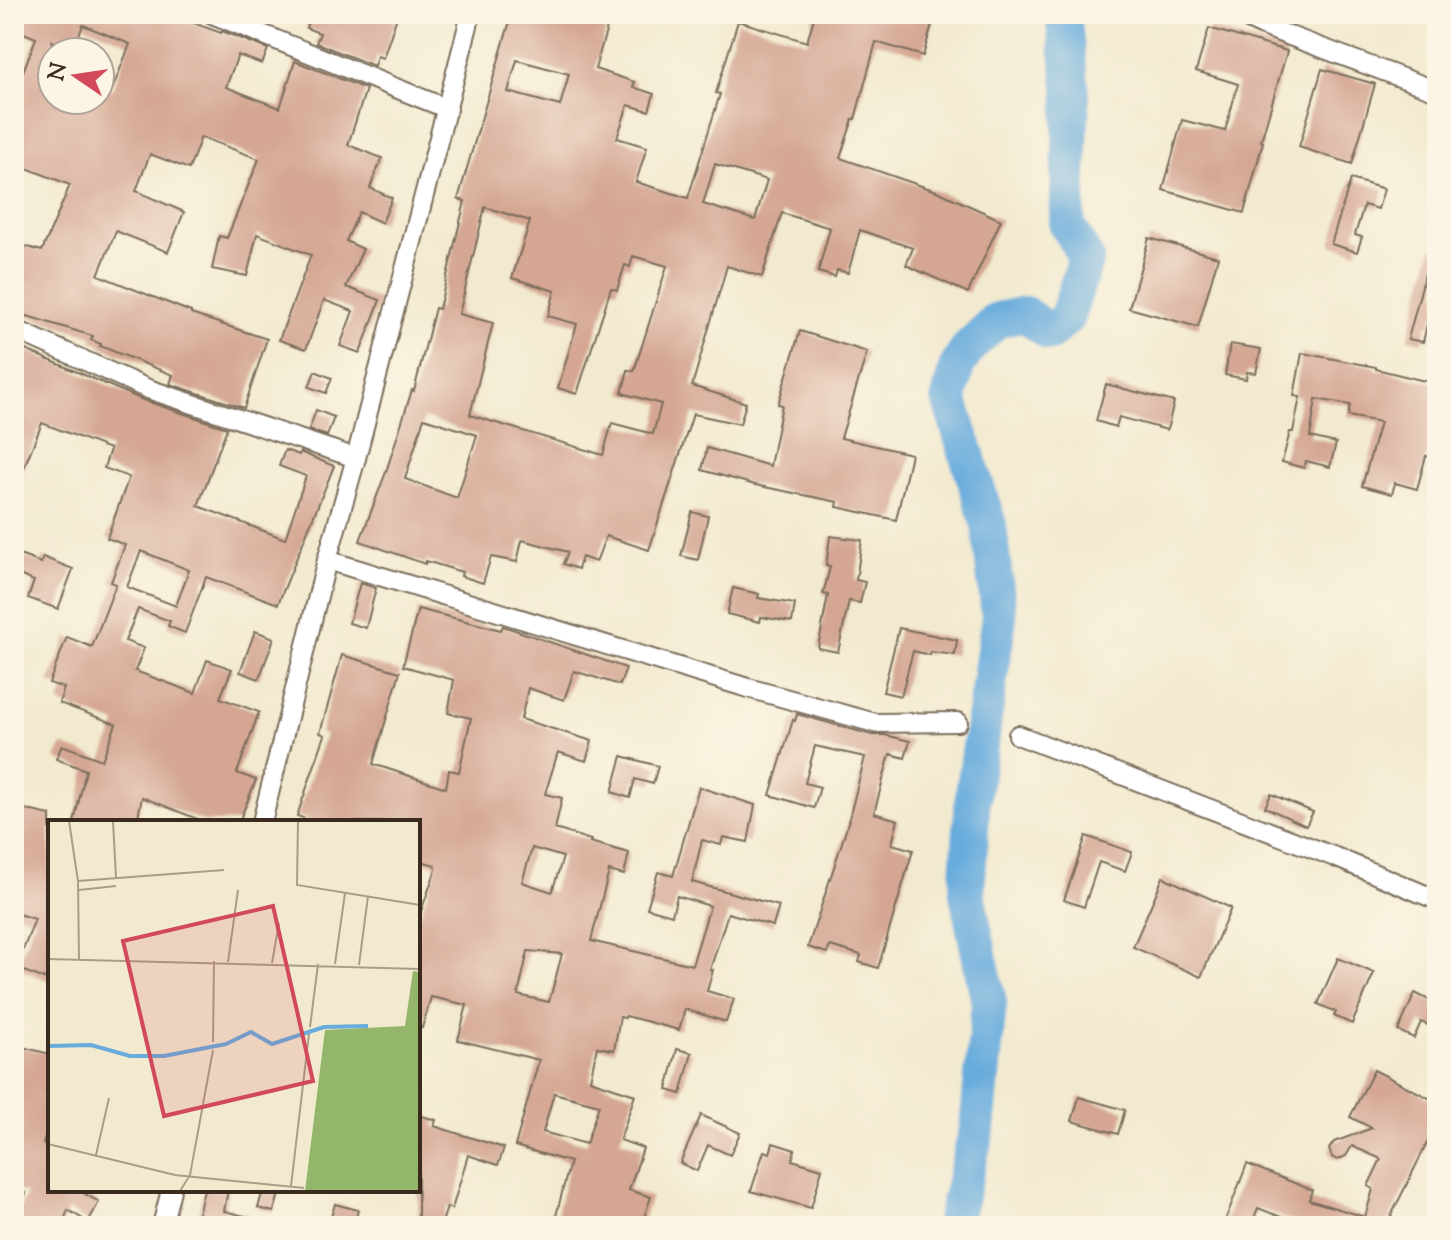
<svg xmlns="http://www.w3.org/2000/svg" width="1451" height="1240" viewBox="0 0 1451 1240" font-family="'Sorts Mill Goudy',serif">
<rect width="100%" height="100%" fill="#fcf5e5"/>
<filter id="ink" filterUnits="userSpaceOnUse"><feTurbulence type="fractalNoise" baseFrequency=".0125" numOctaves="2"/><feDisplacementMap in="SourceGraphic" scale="16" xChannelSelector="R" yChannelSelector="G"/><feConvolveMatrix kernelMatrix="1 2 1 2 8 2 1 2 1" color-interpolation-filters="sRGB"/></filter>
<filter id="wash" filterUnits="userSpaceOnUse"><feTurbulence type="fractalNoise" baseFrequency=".006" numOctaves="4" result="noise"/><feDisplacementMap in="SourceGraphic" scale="32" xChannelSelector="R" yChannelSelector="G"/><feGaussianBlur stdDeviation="1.8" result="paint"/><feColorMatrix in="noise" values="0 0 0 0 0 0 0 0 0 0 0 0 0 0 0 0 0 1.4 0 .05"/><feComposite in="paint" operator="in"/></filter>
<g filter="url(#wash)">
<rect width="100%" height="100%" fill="#f2eacf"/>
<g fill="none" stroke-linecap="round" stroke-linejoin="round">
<!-- river -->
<polyline stroke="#67acdd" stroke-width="36" points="953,1226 977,1129 989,1003 967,894 973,794 999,617 989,525 949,398 957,366 969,347 997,320 1025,314 1050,333 1067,317 1086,258 1067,225 1072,95 1063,14"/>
</g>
<g id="blocks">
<!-- building -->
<g fill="#d4a693" fill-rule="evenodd">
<path d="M14,14H169L221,33L222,31L268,49L262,64L238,55L226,87L280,108L295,61L366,89L348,145L382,158L370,188L392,198L382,223L359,212L346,241L363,249L346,287L380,300L360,353L340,346L353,311L324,300L306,349L279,340L311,255L257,234L247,276L212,269L219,236L227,238L259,159L201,137L189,169L150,154L136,191L184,212L168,252L116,231L98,275L191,312V314L267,339L244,408L170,384L173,375L100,346L101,344L91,340L93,336L14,312V243L42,251L70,185L14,163V95L36,38L14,29ZM83,25L130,44L112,90L107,88L102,100H52V41L73,50Z"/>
<polygon points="310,14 398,14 383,58 377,56 374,66 316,43 320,33 306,28"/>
<path d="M512,14H534L552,19L554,14H611L595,69L635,82L633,87L654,94L649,111L628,105L617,138L647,147L636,182L688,198L720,94L716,93L738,21L807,42L815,14H935L923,56L876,42L855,119H853L840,158L939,192L1001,220L968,293L906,265L913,248L860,230L848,273L837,270L835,277L818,272L830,228L782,213L762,277L727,266L692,386L746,403L740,424L693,414L649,550L606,536L596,562L582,557L578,569L563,564L568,552L522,540L517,562L491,557L483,583L461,576L462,572L426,561L425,564L360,541L386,472L412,390L414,391L435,308L439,309L465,201L458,199ZM517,60L569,74L560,106L508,92ZM715,164L767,180L755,220L703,204ZM485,207L530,221L512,278L555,291L548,316L577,324L558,388L577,394L611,288L617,290L625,265L630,267L633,256L667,266L634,371L628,370L622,393L661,404L653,434L612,423L603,455L470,415L493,323L459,314ZM424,418L477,435L457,498L405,479Z"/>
<polygon points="1209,28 1287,51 1261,141 1263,142 1244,213 1163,190 1182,120 1225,131 1238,84 1196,71"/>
<polygon points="1322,69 1375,84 1352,164 1299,147"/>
<polygon points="1351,179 1384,189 1378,209 1364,205 1355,235 1362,237 1357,252 1331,244"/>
<polygon points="1149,238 1218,257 1198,327 1129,308"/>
<polygon points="1432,248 1437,248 1437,317 1434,316 1431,326 1427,325 1423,342 1408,339"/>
<polygon points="800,331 867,352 841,438 911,454 896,520 837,507 838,502 755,485 702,470 707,448 770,466 782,405 778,404"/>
<polygon points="1230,344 1261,349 1256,373 1247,372 1246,379 1225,375"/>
<path d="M14,345L143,400L227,428L198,506L285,539L306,476L279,466L285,450L299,455L300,452L334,466L278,604L206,577L185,633L168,626L170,621L138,609L125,641L144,648L135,671L195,693L207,660L232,669L220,698L259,712L237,773L256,780L239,822H205L142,797L137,822H74L86,770L56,759L62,745L102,760L116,724L59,703L64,688L49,683L67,637L92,647L116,584L111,582L125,545L107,538L129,477L104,468L110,449L42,423L14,492ZM141,551L189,570L176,606L127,587Z"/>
<polygon points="1302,353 1376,367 1376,369 1437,384 1437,458 1426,456 1417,489 1395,483 1392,494 1362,486 1380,422 1348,416 1350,405 1316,399 1310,437 1336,443 1330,467 1306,461 1304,468 1282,462 1290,432 1293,432 1300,397 1294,396"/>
<polygon points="315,371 332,378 326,393 309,387"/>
<polygon points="1106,384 1174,402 1167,430 1119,417 1116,427 1096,421"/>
<polygon points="316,410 334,417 327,436 309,430"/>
<polygon points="692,512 708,516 698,560 681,556"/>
<polygon points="830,536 862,540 856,580 865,582 860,603 849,601 838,652 818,648 828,595 823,594 830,567 826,566"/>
<polygon points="14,553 41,563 43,557 73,569 58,609 28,598 34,581 14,573"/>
<polygon points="360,583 376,588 366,628 349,623"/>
<polygon points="733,588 759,594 758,598 795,604 792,622 761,617 760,622 727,614"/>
<path d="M418,609L501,630L503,626L626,668L620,685L574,671L564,700L528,688L521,719L592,741L586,761L558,752L545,794L562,798L555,829L591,840L590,842L629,853L624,875L609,871L591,941L692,965L710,906L677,896L672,915L647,908L658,872L673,876L699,787L755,805L748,842L723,837L721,845L702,840L692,882L779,906L773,926L728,913L710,970H713L707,991L734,999L726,1022L685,1009L679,1030L626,1016L625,1018L620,1017L614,1050L597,1047L590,1080L635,1095L620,1140L643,1148L629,1190L651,1197L641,1226H577L578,1222L556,1216L570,1162L515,1146L539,1060L458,1040L467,1005L431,997L422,1028L418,1027V920L436,869L435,865L418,860V822H314L297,816L325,735L320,733L342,655L400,672L373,764L446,788L449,770L459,772L471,718L448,713L454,680L403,666ZM532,848L563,857L552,892L522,882ZM528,951L562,954L549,1002L518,995ZM554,1093L599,1105L586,1144L543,1132Z"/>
<polygon points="899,628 957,640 955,655 931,652 930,655 913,651 901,696 883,692"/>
<polygon points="255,631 274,638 259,679 240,672"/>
<polygon points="797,714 872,735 885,735 910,741 905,758 890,754 874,813 898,820 892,844 913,850 878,968 859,962 861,955 830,946 827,953 808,947 846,830 865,757 815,746 805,783 820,787 814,808 770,795 793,720 795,721"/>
<polygon points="622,756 658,766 653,784 635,779 630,798 612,792"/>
<polygon points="1271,794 1313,812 1306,826 1265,807"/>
<polygon points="14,807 50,815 50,981 16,968 35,919 14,913"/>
<polygon points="1086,836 1132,852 1125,871 1099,862 1084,907 1064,900"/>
<polygon points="1163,877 1231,908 1201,977 1133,947"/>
<polygon points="1338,958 1374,973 1352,1024 1334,1016 1336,1012 1318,1004"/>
<polygon points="1415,993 1437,1004 1437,1029 1421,1022 1414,1038 1398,1031"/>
<polygon points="14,1045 50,1054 50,1118 43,1144 50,1148 50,1190 78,1190 99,1202 88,1222 68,1210 62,1226 14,1226 26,1193 14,1189"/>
<polygon points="677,1049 692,1053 681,1094 667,1090"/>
<polygon points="1374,1070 1437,1102 1437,1123 1386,1226 1304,1226 1258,1208 1251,1226 1223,1226 1247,1164 1312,1190 1309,1200 1365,1217 1373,1189 1368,1186 1381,1159 1352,1146 1346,1156 1337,1160 1332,1157 1329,1149 1334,1142 1372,1128 1350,1117"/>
<polygon points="1079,1097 1125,1110 1118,1134 1072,1121"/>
<polygon points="418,1115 436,1120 434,1126 504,1148 498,1165 468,1155 452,1209 447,1207 441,1226 418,1226"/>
<polygon points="701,1115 740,1133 730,1155 708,1145 697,1171 680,1163"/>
<polygon points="773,1143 795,1150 792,1160 822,1169 811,1208 751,1191 764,1151 770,1153"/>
<polygon points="204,1190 228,1190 224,1211 262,1220 261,1226 195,1226"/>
<polygon points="263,1190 280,1190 274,1212 258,1208"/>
<polygon points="335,1204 358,1210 354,1226 330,1220"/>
</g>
</g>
</g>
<g filter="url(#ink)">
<use href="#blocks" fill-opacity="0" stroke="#7b6d5c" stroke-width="2"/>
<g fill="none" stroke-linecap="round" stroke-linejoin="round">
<!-- street casing -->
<g stroke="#7b6d5c" stroke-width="22">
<g id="street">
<polyline points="212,14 448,109"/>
<polyline points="1238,14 1263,26 1437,91"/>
<polyline points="14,329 148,389 356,458"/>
<polyline points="327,560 748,688 875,723 958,722"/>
<polyline points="1018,735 1335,857 1437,900"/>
<polyline points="262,822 327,560 356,458 471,14"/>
<polyline points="162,1226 171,1190"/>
</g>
</g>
<!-- street -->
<use href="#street" stroke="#fff" stroke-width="18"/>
</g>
</g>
<!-- overview -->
<g transform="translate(48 820)">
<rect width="372" height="372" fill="#f2eacf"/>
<path d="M365,151L372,152V371H257L277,210L357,206Z" fill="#93b66a"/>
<path fill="none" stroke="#67acdd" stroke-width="4" d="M0,226L43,225L82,236H116L178,224L203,212L224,224L276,207L320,206"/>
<path fill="none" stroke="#a99d88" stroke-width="2" d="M21,1L30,61L31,139M65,1L68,58M250,1L249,65L372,85M30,61L176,50M31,70L68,66M0,139L372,149M180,142L190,70M224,143L231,103M287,144L297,73M311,145L320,76M262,207L270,144M165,222L166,141M0,324L127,355L256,368M48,335L61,278M243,366L261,214M132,371L142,355L165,230"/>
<path fill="#d1495b" fill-opacity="0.15" stroke="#d1495b" stroke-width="4" d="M225,86L265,261L116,296L75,121Z"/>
<rect width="372" height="372" fill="none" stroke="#3b2a1e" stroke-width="4"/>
</g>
<!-- margin -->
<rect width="1451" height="1240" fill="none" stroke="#fcf5e5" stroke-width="48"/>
<!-- north arrow -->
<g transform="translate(76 76) rotate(283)"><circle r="38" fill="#fcf5e5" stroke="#afa495" stroke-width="2"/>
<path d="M0-6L14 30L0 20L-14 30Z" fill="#d1495b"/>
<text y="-12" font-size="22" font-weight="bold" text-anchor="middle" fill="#3b2a1e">N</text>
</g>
</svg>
